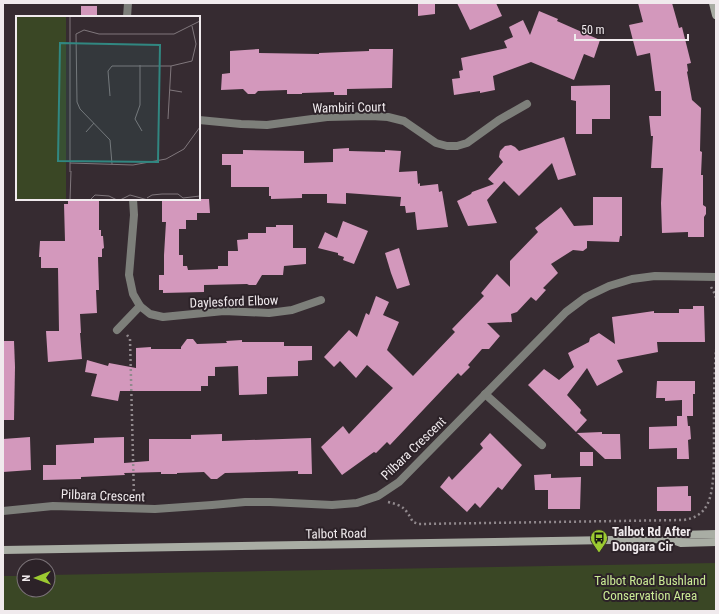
<svg xmlns="http://www.w3.org/2000/svg" width="719" height="614" viewBox="0 0 719 614" font-family="'Roboto Condensed',sans-serif">
<rect width="100%" height="100%" fill="#362b31"/>
<!-- green -->
<polygon fill="#3a4725" points="716,563 716,611 3,611 3,576 24,576 24,590 48,590 48,575"/>
<!-- building -->
<g fill="#d398bc">
<polygon points="418,3 435,3 435,14 418,16"/>
<polygon points="457,3 496,3 502,16 470,30"/>
<polygon points="638,3 672,3 679,28 682,27 691,63 687,64 688,71 687,72 692,100 701,108 700,151 702,152 701,175 703,175 703,205 706,207 706,214 704,217 704,237 688,237 688,232 662,233 661,203 663,168 651,168 653,136 651,136 649,116 661,116 661,91 655,91 650,53 637,56 629,25 643,22"/>
<rect x="81" y="6" width="16" height="11"/>
<polygon points="539,11 558,19 557,21 600,40 594,58 584,54 574,80 531,62 493,76 495,90 480,93 480,91 454,95 452,79 460,78 459,71 463,70 461,58 507,48 504,41 513,37 509,27 523,20 530,35"/>
<polygon points="259,49 259,53 319,54 319,53 369,51 369,49 393,49 392,88 347,89 347,95 334,95 334,92 302,93 302,94 287,94 287,90 258,91 255,94 248,94 243,89 221,90 222,74 230,73 230,51"/>
<polygon points="610,85 610,119 592,119 592,134 576,134 576,101 571,100 571,86"/>
<polygon points="564,137 576,175 558,180 552,163 519,196 504,181 487,200 497,223 468,226 457,201 471,194 472,192 494,184 488,179 503,162 499,157 500,151 505,146 511,145 515,147 519,151"/>
<polygon points="349,148 349,151 385,152 385,150 401,151 399,172 417,171 418,184 420,183 420,186 438,184 439,192 442,191 448,227 417,230 415,212 406,213 405,206 400,206 401,197 346,193 346,204 327,203 327,194 302,194 302,198 271,199 271,196 269,196 269,187 231,187 231,165 222,165 222,154 243,154 243,150 304,151 304,163 333,162 333,149"/>
<polygon points="593,197 622,197 622,236 620,236 619,242 587,241 587,248 583,251 573,250 551,264 558,273 543,288 546,290 536,301 531,297 517,312 511,314 512,322 487,323 500,336 489,349 482,349 468,365 470,367 461,376 458,373 390,445 387,442 376,453 374,452 342,475 321,447 343,426 349,434 393,388 367,365 356,378 340,361 334,367 324,357 349,330 357,337 366,313 369,315 376,296 389,302 383,315 399,322 387,350 413,376 455,332 452,329 484,296 481,293 497,274 510,287 510,261 538,232 535,228 561,207 574,226 593,225"/>
<polygon points="68,199 99,199 99,230 101,230 101,236 103,236 104,248 102,249 102,257 98,257 99,290 96,290 97,313 80,314 81,333 80,333 82,359 48,362 46,331 59,331 58,268 41,268 41,257 39,257 40,241 65,241 64,204 68,204"/>
<polygon points="162,199 209,199 210,213 197,213 197,220 186,220 186,229 179,229 179,255 183,255 183,266 187,266 188,270 218,269 218,266 228,266 228,251 238,251 237,240 248,239 248,233 266,233 266,227 276,227 276,225 293,225 293,248 306,248 306,264 284,266 283,275 262,275 256,285 249,285 247,284 204,285 204,292 163,293 163,290 159,290 159,275 164,275 164,255 166,222 162,222"/>
<polygon points="343,221 368,231 354,264 343,260 344,257 338,255 338,253 318,248 325,232 337,238"/>
<polygon points="399,248 410,285 397,289 391,273 385,253"/>
<polygon points="693,306 704,306 705,342 657,342 658,352 617,360 623,372 597,386 587,368 567,395 581,410 580,413 587,420 576,432 528,385 544,369 559,380 574,367 568,353 589,342 590,338 599,333 615,344 612,317 654,311 654,313 679,313 679,309 693,309"/>
<polygon points="187,339 193,339 197,344 227,343 226,341 242,340 242,342 284,342 284,346 312,346 312,360 298,361 298,376 267,377 267,394 239,395 238,366 215,367 215,376 208,376 208,386 201,386 201,391 120,391 118,401 91,396 97,374 85,372 87,360 108,366 109,363 136,368 136,348 151,347 151,349 181,349 181,347"/>
<polygon points="3,341 14,341 15,367 14,420 3,420"/>
<polygon points="657,381 695,381 695,394 693,394 693,416 682,416 682,400 665,401 665,398 656,398"/>
<polygon points="677,416 687,416 688,426 690,426 691,439 688,440 689,459 677,459 677,448 649,449 649,427 677,426"/>
<polygon points="602,432 602,434 620,434 621,459 605,459 577,433"/>
<polygon points="490,433 522,465 502,490 498,487 480,508 475,503 467,512 440,487 449,476 452,480 483,448 480,444"/>
<polygon points="222,434 222,441 311,438 312,474 298,474 298,471 225,473 217,479 211,479 204,472 177,473 177,474 161,474 161,472 124,473 125,475 81,477 81,479 43,480 43,465 56,465 56,445 94,443 94,438 124,437 124,463 149,461 149,439 191,439 191,435"/>
<polygon points="30,437 31,470 3,472 3,439"/>
<rect x="580" y="452" width="13" height="14"/>
<polygon points="551,474 551,478 581,477 580,509 548,509 548,490 535,490 534,475"/>
<polygon points="688,486 688,496 691,496 691,511 657,511 657,487"/>
</g>
<g fill="none" stroke-linecap="round" stroke-linejoin="round">
<!-- path -->
<g stroke="#91898d" stroke-width="2.5" stroke-dasharray="2 3" stroke-linecap="butt">
<polyline points="711,287 715,294 716,298"/>
<polyline points="127,335 130,339 134,497"/>
<path d="M388,502C404,506 405,508 413,522L419,524L684,520C695,518 703,514 708,503C715,488 714,452 714,434C714,405 714,377 716,349"/>
</g>
<!-- street -->
<g stroke="#7d7f7a" stroke-width="8">
<polyline points="127,17 128,3"/>
<polyline points="199,120 241,124 267,125 327,117 371,116 388,117 404,121 436,143 447,146 457,146 467,143 499,120 527,104"/>
<polyline points="133,199 134,215 129,275 133,294 140,306 150,314 163,317 224,311 269,313 292,310 321,300"/>
<polyline points="117,330 140,306"/>
<polyline points="485,394 542,445"/>
<polyline points="3,511 53,506 155,509 212,505 245,502 270,502 332,505 357,503 378,496 399,482 566,312 586,297 609,286 632,279 655,276 716,277"/>
</g>
<!-- secondary -->
<g stroke="#a9ada4" stroke-width="8">
<polyline points="713,3 716,15"/>
<polyline points="670,539 678,535 716,534"/>
<polyline points="3,550 670,539 681,543 716,542"/>
</g>
</g>
<!-- icons -->
<defs>
<g id="bus-pin" transform="scale(0.9)"><path d="M0 17L-7.5 6A9.5 9.5 0 1 1 7.5 6Z" fill="#9cca31" stroke="#2c2228"/><path d="M-5-6H5V4H4V6H2V4H-2V6H-4V4H-5ZM-3.5-4V0h7V-4ZM-3.5 1.2v1.5H-2V1.2ZM2 1.2v1.5H3.5V1.2Z" fill="#111"/></g>
</defs>
<g fill-rule="evenodd">
<use href="#bus-pin" x="599" y="538"/>
</g>
<g text-anchor="middle" stroke-width="4" stroke-linejoin="round" paint-order="stroke">
<!-- street labels -->
<g font-size="13" fill="#f0eaed" stroke="#2c2228">
<text transform="translate(349 107) rotate(-1)" y="5">Wambiri Court</text>
<text transform="translate(234 301) rotate(-2)" y="5">Daylesford Elbow</text>
<text transform="translate(413 448) rotate(-44)" y="5">Pilbara Crescent</text>
<text transform="translate(103 495) rotate(2)" y="5">Pilbara Crescent</text>
<text transform="translate(336 533) rotate(-1)" y="5">Talbot Road</text>
</g>
<!-- poi labels -->
<g font-size="13" font-weight="bold" fill="#f0eaed" stroke="#2c2228" text-anchor="start">
<text x="612" y="536">Talbot Rd After<tspan x="612" dy="15">Dongara Cir</tspan></text>
</g>
<!-- park labels -->
<g font-size="13" fill="#caea95" stroke="#2c2228">
<text x="650" y="585">Talbot Road Bushland<tspan x="650" dy="15">Conservation Area</tspan></text>
</g>
</g>
<!-- overview -->
<g transform="translate(16 16)">
<rect width="184" height="184" fill="#362b31"/>
<path d="M0,0H50V184H0Z" fill="#3a4725"/>
<path fill="none" stroke="#80777c" stroke-width="1" d="M54,0V156M124,49V89L119,103L126,115M154,74L166,76M94,80L92,55L96,50H155L176,45L180,28L176,10M152,103L155,50M70,116L78,107M54,147L117,149L150,143L168,133L184,111M96,148L94,124L64,93L61,86L60,18L68,14L83,18H158L184,5M131,182L136,179L146,178H162L167,182M167,182L184,180M54,184L55,155M74,184L79,179L93,180L101,184M104,184L114,179L132,184"/>
<path fill="#318781" fill-opacity="0.15" stroke="#318781" stroke-width="2" d="M44,27L144,29L142,146L42,145Z"/>
<rect width="184" height="184" fill="none" stroke="#f0eaed" stroke-width="2"/>
</g>
<!-- border -->
<rect width="719" height="614" fill="none" stroke="#f0eaed" stroke-width="8"/>
<!-- north arrow -->
<g transform="translate(36 578) rotate(269)"><circle r="19" fill="#2c2228" stroke="#7a7277"/>
<path d="M0-3L7 15L0 10L-7 15Z" fill="#9cca31"/>
<text y="-6" font-size="11" font-weight="bold" text-anchor="middle" fill="#f0eaed">N</text>
</g>
<!-- scale -->
<path d="M575 34v6h113v-6" fill="none" stroke="#f0eaed" stroke-width="2"/>
<text x="581" y="34" font-size="12" fill="#f0eaed" stroke="#2c2228" stroke-width="3" paint-order="stroke">50 m</text>
</svg>
